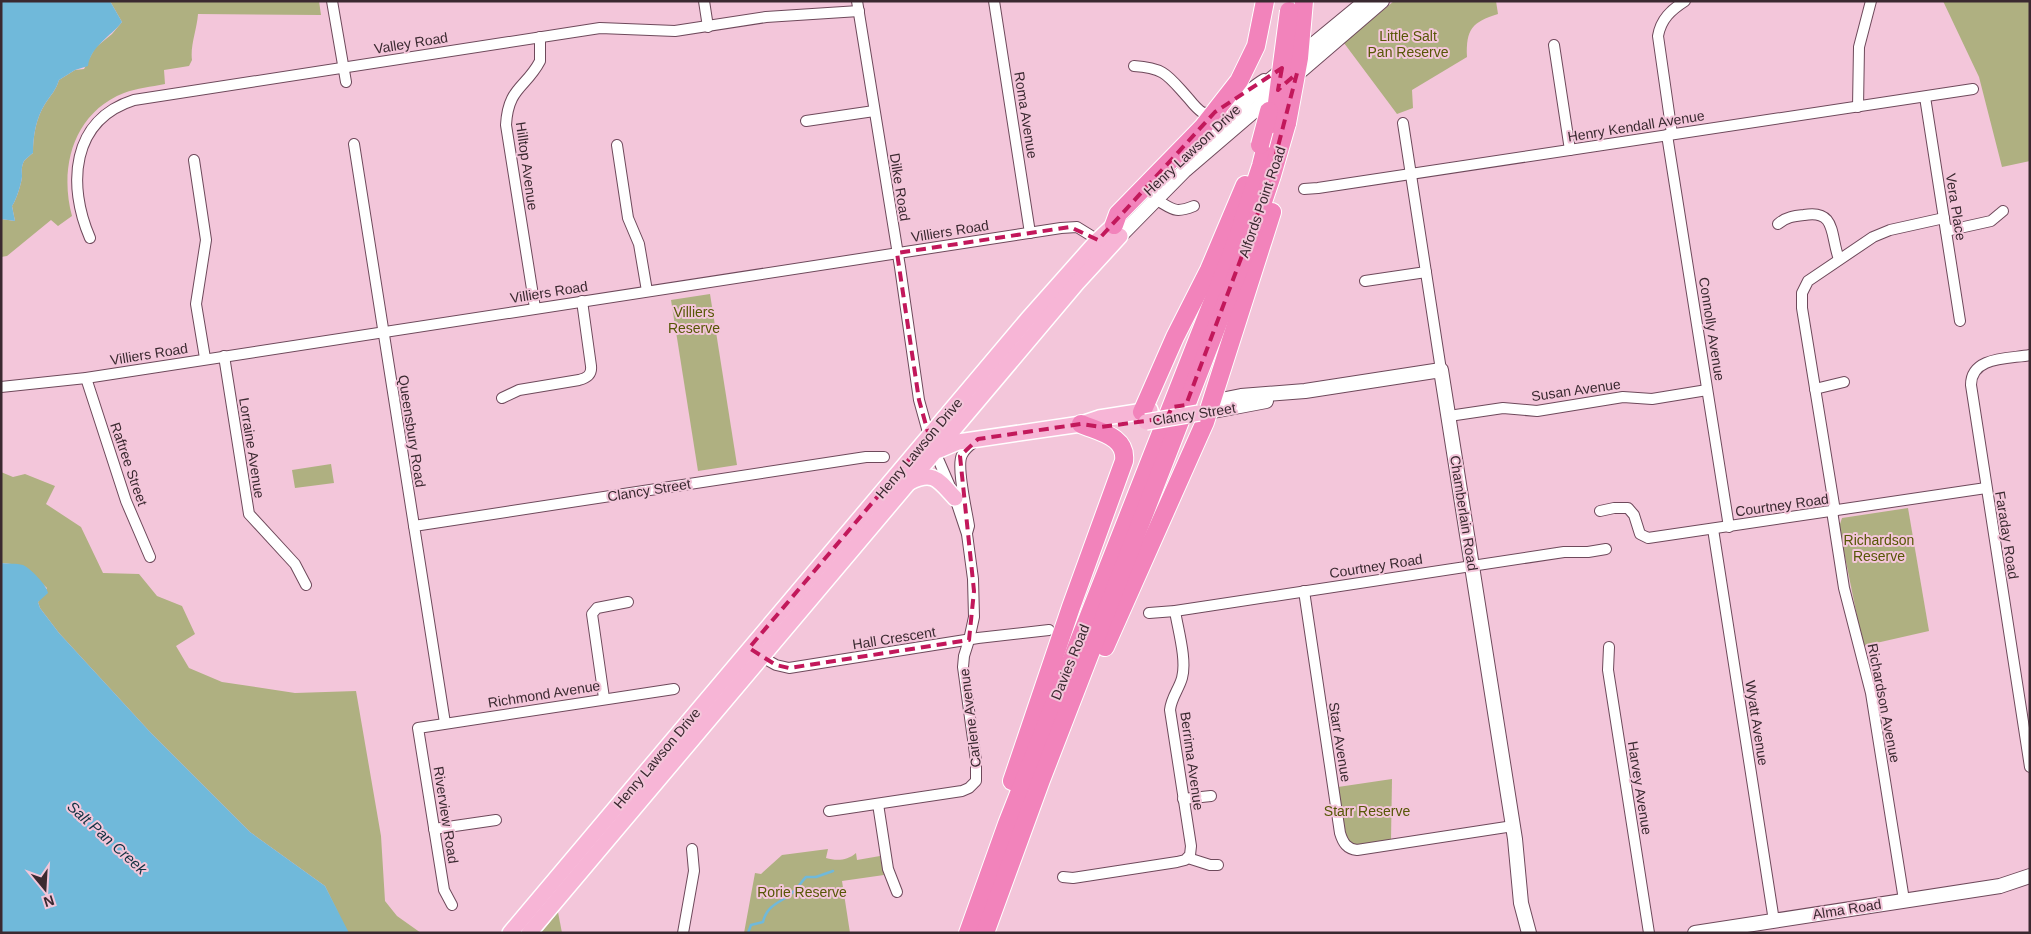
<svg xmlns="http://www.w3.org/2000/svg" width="2031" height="934" viewBox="0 0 2031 934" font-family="Helvetica,sans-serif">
<rect width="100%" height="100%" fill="#f3c6da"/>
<!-- green -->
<g fill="#afb081">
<path d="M110,1H319L321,15L198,14C197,29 190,46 192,60L189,66L164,70L165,84C151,87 137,88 124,93C73,113 59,168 72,216L58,226L51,220L7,256L1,257V219L15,221L12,206C16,201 22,182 22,176C22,171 21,167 24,161C27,158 30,155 33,153C33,136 36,118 45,104C51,95 56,90 59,80L75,70L84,69L95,48L112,34L122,22Z"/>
<path d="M1394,1H1496L1498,14C1472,22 1466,29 1467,57L1412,90L1413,108L1397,114L1344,43Z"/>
<polygon points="1943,1 2030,1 2030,161 2002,167 1979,77"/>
<polygon points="710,294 737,465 698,471 671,300"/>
<polygon points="331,464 334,483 295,488 292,470"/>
<path d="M1,472L13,477L25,474L55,486L46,504L81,527L103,573L139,574L157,596L182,606L195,634L176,646L189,668L222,682L295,693L356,691L381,836L385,901L397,916L421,933H349L347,931L325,886L250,832L151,733L59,633L40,608L38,602L47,588C26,568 32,566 1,563Z"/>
<polygon points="1908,508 1929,631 1863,646 1839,527 1842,518"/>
<polygon points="1392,779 1391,840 1357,845 1350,843 1346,835 1338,787"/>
<path d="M828,849L826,858C836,861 847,861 856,853L857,860L880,856L884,875L842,881L850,933H744L755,873L761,874L782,855Z"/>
<polygon points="558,912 562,933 541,933"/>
</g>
<!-- water -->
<g fill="#70b9da">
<path d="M1,1H110L122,22C110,37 91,46 88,66L75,70L59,80C56,90 51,95 45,104C36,118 33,136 33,153C30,155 27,158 24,161C21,167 22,171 22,176C22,182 16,201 12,206L15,221L1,219Z"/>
<path d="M1,563C8,564 16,563 23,565C30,568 47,585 48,593L38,602L40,608L59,633L151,733L250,832L325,886L349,933H1Z"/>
</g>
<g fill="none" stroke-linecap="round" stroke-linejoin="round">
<!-- stream -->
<path stroke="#70b9da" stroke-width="2.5" d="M748,933L751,925L763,922C767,904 781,903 793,892C798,888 801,882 806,877H816L833,871"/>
<!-- street casing -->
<g stroke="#6e495b" stroke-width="12">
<g id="street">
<polyline points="332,1 346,82"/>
<polyline points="704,1 708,27"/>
<polyline points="857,1 900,267 919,400 929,436"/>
<polyline points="994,1 1030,233"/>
<polyline points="1554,45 1570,150"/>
<path d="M1134,66C1166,68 1168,76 1189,99C1193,104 1197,109 1203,113C1227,113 1245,90 1264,79"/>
<polyline points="1925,97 1960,321"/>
<polyline points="1858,107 1859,47 1871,1"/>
<polyline points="806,121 874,111"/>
<polyline points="1403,123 1441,370"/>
<path d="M1672,134L1658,36C1661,19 1671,10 1685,1"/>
<polyline points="1667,135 1729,527"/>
<polyline points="354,144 445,723"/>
<polyline points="617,145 628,218 639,244 647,291"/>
<polyline points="194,160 206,240 196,304 205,358"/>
<polyline points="1304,189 1318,188 1973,89"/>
<path d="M1155,199C1173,209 1174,214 1194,206"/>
<path d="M1778,224C1786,217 1794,216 1804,215C1837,209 1830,236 1839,259"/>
<polyline points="1946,231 1991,221 2003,211"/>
<path d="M90,238C67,185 71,120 134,100L600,28L675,31L766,17L859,11"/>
<polyline points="1365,281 1426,272"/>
<path d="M535,308L506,125C508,87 526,88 540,61V37"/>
<path d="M2030,355C2009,359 1971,356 1971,385L2030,767"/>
<polyline points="224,356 249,514 295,564 306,585"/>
<polyline points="86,378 126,501 150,557"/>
<polyline points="1,387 86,378 1061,228 1077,227 1098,240"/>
<polyline points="1815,389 1844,382"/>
<path d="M502,398L519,390L579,380C587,378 592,375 591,366L582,301"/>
<polyline points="1449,416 1503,408 1537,411 1623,397 1652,399 1707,390"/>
<polyline points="1600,511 1614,508 1628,508 1634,515 1640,534 1648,538 1986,488"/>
<polyline points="1832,511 1844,588 1871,693 1904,900"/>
<polyline points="1835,511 1802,308 1802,293 1808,281 1873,237 1890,230 1944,218"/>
<polyline points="414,526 866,457 884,457"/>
<polyline points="1713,529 1774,921"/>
<path d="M967,533L969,526C967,512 956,466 962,455C965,448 970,445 976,441"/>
<path d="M1304,591L1340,833C1343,843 1347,849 1357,850L1513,826"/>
<polyline points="1149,613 1175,611 1564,552 1588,552 1606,549"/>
<polyline points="1609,647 1608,670 1649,933"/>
<polyline points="758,655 776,665 789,668 978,638 1049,630"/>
<polyline points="604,698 592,614 597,608 628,602"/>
<polyline points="1183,799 1211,796"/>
<polyline points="878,804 888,869 897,892"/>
<polyline points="829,811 962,791 969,788 976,781 976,761 963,667 964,656 969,640 974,617 973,579 967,534 955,498 935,452"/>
<polyline points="434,829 496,820"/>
<polyline points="1188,858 1210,865 1218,865"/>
<path d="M1063,877L1073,878L1177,862L1185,860L1190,855L1191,846L1170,710C1171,698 1179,689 1182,678C1187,660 1178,630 1175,611"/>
<polyline points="452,905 444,890 418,728 674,689"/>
<polyline points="683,933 694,871 692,849"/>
</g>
</g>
<!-- secondary casing -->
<g stroke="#6e495b" stroke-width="16">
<g id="secondary">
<polyline points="1197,144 1252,95 1366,1"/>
<polyline points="1120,236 1184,171 1382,1"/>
<polyline points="1211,402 1241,396 1305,391 1441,370 1515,839 1521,903 1529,933"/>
<polyline points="1208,412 1266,401"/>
<polyline points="1695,933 2000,886 2030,876"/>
</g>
</g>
<!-- primary casing -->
<g stroke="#fff" stroke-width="18">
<g id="primary">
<polyline points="939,450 958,442 1081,424 1099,418 1150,410"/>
<path d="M910,482C934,470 939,481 955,498"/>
<polyline points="510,933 1027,320 1098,240 1114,225"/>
<polyline points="529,933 1077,283 1120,236"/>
</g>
</g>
<!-- highway casing -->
<g stroke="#fff" stroke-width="20">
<g id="highway">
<polyline points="1114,225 1118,214 1203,127 1239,81 1256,46 1265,1"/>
<polyline points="1142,412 1175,337 1209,270 1245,185"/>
<polyline points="1105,647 1205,422 1272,212"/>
<path d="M1012,781L1071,607L1124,461C1127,436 1099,432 1081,424"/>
<polyline points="968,933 1007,824 1235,245 1261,166 1270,130"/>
<polyline points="985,933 1041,780 1249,243 1272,175 1287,123"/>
</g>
</g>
<!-- street -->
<use href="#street" stroke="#fff" stroke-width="10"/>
<!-- secondary -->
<use href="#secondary" stroke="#fff" stroke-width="14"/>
<!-- primary -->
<use href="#primary" stroke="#f7b5d6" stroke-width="15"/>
<!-- highway -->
<use href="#highway" stroke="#f283bb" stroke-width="18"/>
<!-- primary-bridge casing -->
<g stroke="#fff" stroke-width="18" stroke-linecap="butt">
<polyline id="primary-bridge" points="1146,422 1199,413"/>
</g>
<!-- highway-bridge casing -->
<g stroke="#fff" stroke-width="20" stroke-linecap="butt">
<g id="highway-bridge">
<polyline points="1287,123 1299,58 1304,1"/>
<polyline points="1272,124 1277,103 1289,11"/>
<polyline points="1260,145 1269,111"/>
</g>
</g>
<!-- primary-bridge -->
<use href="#primary-bridge" stroke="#f7b5d6" stroke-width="15"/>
<!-- highway-bridge -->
<use href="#highway-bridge" stroke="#f283bb" stroke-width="18"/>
</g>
<!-- marked area -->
<path fill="none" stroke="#c2185b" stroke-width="4" stroke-dasharray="10 6" stroke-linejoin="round" d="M1282,68L1278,90L1297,73L1267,189L1186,405L1172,407L1167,418L1101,427L1081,424L978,439L960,456L974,591L969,640L789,668L776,665L749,648L929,436L919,400L897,253L1070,227L1098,240L1215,112Z"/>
<g text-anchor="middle" stroke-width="4" stroke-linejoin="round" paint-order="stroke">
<!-- park labels -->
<g font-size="14" fill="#575706" stroke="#f3c6da">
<text x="1408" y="41">Little Salt<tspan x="1408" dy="16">Pan Reserve</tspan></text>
<text x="694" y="317">Villiers<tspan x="694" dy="16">Reserve</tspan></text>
<text x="1879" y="545">Richardson<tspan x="1879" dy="16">Reserve</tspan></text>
<text x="1367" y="816">Starr Reserve</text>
<text x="802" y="897">Rorie Reserve</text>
</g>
<!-- street labels -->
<g font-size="14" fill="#3a2930" stroke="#f3c6da">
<text transform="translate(411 43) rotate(-9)" y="5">Valley Road</text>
<text transform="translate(1026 115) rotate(81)" y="5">Roma Avenue</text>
<text transform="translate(1636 126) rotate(-9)" y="5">Henry Kendall Avenue</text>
<text transform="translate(1192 150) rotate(-43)" y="5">Henry Lawson Drive</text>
<text transform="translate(527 166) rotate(82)" y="5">Hilltop Avenue</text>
<text transform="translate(900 187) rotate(81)" y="5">Dilke Road</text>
<text transform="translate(1262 202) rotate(-71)" y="5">Alfords Point Road</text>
<text transform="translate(1956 207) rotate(81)" y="5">Vera Place</text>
<text transform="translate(950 231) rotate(-9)" y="5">Villiers Road</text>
<text transform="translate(549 292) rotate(-9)" y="5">Villiers Road</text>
<text transform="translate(1712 329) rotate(81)" y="5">Connolly Avenue</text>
<text transform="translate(149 354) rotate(-9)" y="5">Villiers Road</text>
<text transform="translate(1576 390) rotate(-8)" y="5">Susan Avenue</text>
<text transform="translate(1194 414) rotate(-9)" y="5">Clancy Street</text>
<text transform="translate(412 431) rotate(81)" y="5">Queensbury Road</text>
<text transform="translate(252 448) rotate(81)" y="5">Lorraine Avenue</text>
<text transform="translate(919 448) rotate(-50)" y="5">Henry Lawson Drive</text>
<text transform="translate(129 464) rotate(71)" y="5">Raftree Street</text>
<text transform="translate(649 490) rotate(-9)" y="5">Clancy Street</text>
<text transform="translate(1782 505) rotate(-8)" y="5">Courtney Road</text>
<text transform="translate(1464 513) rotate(81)" y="5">Chamberlain Road</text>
<text transform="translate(2007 535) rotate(81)" y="5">Faraday Road</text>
<text transform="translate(1376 566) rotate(-9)" y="5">Courtney Road</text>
<text transform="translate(894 638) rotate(-9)" y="5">Hall Crescent</text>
<text transform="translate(1070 662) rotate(-68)" y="5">Davies Road</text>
<text transform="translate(544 694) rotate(-9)" y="5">Richmond Avenue</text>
<text transform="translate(1884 703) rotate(79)" y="5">Richardson Avenue</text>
<text transform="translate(970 718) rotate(-97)" y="5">Carlene Avenue</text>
<text transform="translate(1757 723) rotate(81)" y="5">Wyatt Avenue</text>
<text transform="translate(1340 742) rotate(81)" y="5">Starr Avenue</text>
<text transform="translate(657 758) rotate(-50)" y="5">Henry Lawson Drive</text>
<text transform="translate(1192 761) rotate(82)" y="5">Berrima Avenue</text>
<text transform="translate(1640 788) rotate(81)" y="5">Harvey Avenue</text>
<text transform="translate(446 815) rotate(81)" y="5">Riverview Road</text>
<text transform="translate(1847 909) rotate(-9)" y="5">Alma Road</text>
</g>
<!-- water labels -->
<g font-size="15" font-style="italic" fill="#0f3140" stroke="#f3c6da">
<text transform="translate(107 838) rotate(42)" y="5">Salt Pan Creek</text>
</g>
</g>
<!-- border -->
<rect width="2031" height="934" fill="none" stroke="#3a2930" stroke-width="5"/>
<!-- north arrow -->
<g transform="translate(45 889) rotate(162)" stroke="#f3c6da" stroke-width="4" paint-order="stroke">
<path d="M0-4L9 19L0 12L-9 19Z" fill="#3a2930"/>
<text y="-8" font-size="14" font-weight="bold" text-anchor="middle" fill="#3a2930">N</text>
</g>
</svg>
